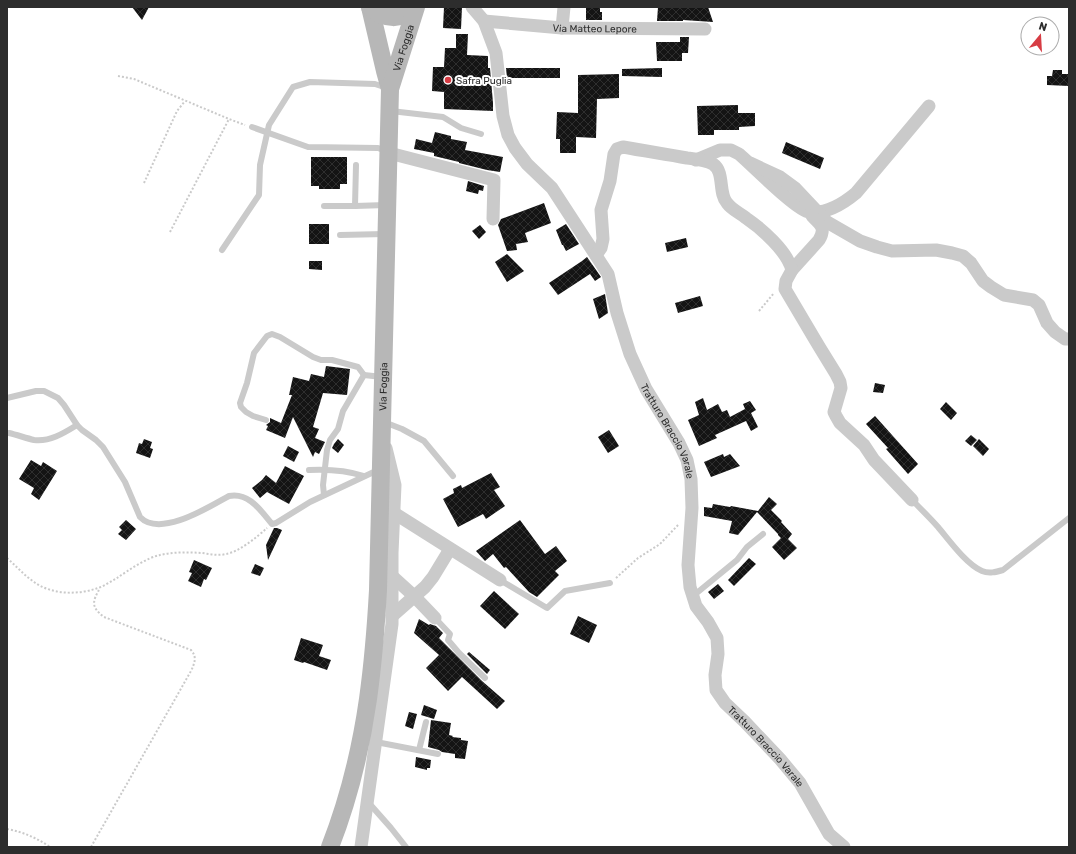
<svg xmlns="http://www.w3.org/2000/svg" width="1076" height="854" viewBox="0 0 1076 854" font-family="Rubik,sans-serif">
<defs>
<pattern id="building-cross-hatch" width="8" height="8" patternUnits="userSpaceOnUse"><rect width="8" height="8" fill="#141414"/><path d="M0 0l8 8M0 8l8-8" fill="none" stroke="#2e2e2e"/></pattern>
</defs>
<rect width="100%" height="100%" fill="#fff"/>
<!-- building -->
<g fill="url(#building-cross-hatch)">
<polygon points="132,7 149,7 142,20"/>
<polygon points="444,7 462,7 461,29 443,28"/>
<polygon points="586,7 600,7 600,12 602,12 602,20 586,20"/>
<polygon points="658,7 708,7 713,22 683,20 683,21 657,21"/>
<polygon points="456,34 468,34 467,55 488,56 488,68 490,68 493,103 493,111 444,109 444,92 432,91 433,67 444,67 445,48 456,48"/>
<polygon points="680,37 689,37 688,53 682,53 682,61 657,61 656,42 680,42"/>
<polygon points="506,68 560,68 560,78 507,78"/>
<polygon points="662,68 662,77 622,76 622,69"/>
<polygon points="1053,70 1062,70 1062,74 1069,74 1069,86 1047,85 1047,76 1052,76"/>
<polygon points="619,74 619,98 597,99 596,138 576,137 576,153 560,153 560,139 556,139 557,112 578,113 578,75"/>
<polygon points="738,105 738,113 755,113 755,126 739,127 739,130 714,130 714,135 698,135 697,106"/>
<polygon points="435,132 451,136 451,139 467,142 465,150 503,157 500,172 487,170 459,163 459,162 434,156 434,153 414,149 416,139 432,143"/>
<polygon points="786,142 824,158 820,169 782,153"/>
<polygon points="311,157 347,157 347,184 340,184 340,189 319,189 319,186 311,186"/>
<polygon points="468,181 484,186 483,191 479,190 478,194 466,191"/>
<polygon points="544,203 551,223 525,233 528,242 516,244 517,250 507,251 498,225 501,219"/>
<rect x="309" y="224" width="20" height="20"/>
<polygon points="566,224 579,244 566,251 563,245 562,245 556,230"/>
<polygon points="480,225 486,232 479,239 472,231"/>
<polygon points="686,238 688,247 667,252 665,243"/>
<polygon points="507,254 524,271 507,282 495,262"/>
<polygon points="587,257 601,277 595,281 590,274 558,295 549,283 582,261"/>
<polygon points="309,261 322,261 322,270 309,269"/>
<polygon points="605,294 608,313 599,319 593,299"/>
<polygon points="700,296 703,306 678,313 675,303"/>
<polygon points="326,366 350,369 347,395 323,393 313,427 319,429 315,438 325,442 319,454 315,452 313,457 293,417 285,438 266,430 268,426 266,425 270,422 270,418 281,423 292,395 289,395 293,377 309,381 311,374 324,377"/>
<polygon points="875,383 885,385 883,393 873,392"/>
<polygon points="703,398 707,410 718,404 722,412 727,410 730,417 745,409 743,404 750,401 756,410 751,413 758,427 751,431 746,421 715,435 717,438 699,446 688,420 699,415 695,402"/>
<polygon points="946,402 957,413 951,420 940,409"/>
<polygon points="875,416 918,464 908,474 886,449 888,448 866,424"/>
<polygon points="609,430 619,446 608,453 598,437"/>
<polygon points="971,435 977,440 971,446 965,441"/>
<polygon points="144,439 152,442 150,448 153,449 150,458 136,453 139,443 142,444"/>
<polygon points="338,439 344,445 338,453 332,448 334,444"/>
<polygon points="979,439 989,449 983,456 973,446"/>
<polygon points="288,446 299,452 294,462 283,456"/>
<polygon points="723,454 724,457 730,454 740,466 711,477 704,462"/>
<polygon points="31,460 41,466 43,462 57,471 39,500 31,494 34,488 19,479"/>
<polygon points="285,466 304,476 289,504 267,492 260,498 252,488 262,480 266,475 276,483"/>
<polygon points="491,473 500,487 494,490 505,506 486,519 483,514 458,527 443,499 454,493 453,489 461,485 462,488"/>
<polygon points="769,497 777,504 771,510 782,521 781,522 792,534 788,539 797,548 784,560 772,547 781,538 778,535 778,534 757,512 738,535 729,533 732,521 704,516 704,507 712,508 713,504 730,507 731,506 758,511"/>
<polygon points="126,520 136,529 126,540 118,534 122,530 119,527"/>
<polygon points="520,520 545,554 556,546 567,561 555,571 559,575 537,597 529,592 506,567 504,568 493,554 485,561 476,551"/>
<polygon points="274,528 277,528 282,530 268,560 266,545"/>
<polygon points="749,558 756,564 734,586 728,580"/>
<polygon points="194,560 212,568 206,580 204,579 201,587 188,581 192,573 189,572"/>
<polygon points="255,564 264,568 260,576 251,573"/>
<polygon points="718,584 724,591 714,599 708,592"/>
<polygon points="494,591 519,614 505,629 480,606"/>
<polygon points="578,616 597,625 589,643 570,634"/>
<polygon points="419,619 429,625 430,624 436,626 443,633 439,638 482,681 505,701 497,709 462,677 448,691 426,668 439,655 414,633"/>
<polygon points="301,638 323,645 319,656 331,660 327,670 304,662 303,663 294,660"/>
<polygon points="469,652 490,670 487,674 467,654"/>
<polygon points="424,705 437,710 434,719 421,715"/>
<polygon points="409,712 417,714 413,729 405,726"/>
<polygon points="431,720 451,723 449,735 453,736 452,737 461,738 461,740 468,741 465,759 455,758 455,754 442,752 439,750 428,747"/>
<polygon points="416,757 431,760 430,768 427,768 427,770 415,767"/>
</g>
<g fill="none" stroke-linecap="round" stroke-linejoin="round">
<!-- path -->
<g stroke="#cacaca" stroke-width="2" stroke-dasharray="2 2" stroke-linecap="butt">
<polyline points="118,76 134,79 229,119 245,125"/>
<polyline points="144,183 177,111 185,101"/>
<polyline points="170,232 229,119"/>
<polyline points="759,311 774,293"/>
<path d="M7,558C16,566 24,575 34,582C52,595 78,595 98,588C105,586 111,581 117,578C129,570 146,558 160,555C173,552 188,552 202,553C210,554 218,556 226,554C239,552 257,537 267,528"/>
<polyline points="616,578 638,558 660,544 679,524"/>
<path d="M7,829C23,832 37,838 50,847"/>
<path d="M91,847L191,671C195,662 197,657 191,650L104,617C91,607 92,602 100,588"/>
</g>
<!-- lane -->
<g stroke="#cacaca" stroke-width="6">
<polyline points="391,111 443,117 461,128 481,134"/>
<polyline points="252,127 308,147 378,148 386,151"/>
<polyline points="356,165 355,206 386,205"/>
<polyline points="324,206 355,206"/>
<polyline points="340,235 385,234"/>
<polyline points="222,250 259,195 260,165 269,125 293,87 310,82 375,84 387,88"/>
<path d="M7,398L36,391H44L58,398L64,405L77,425L82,430L96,440L103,447L125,482L140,517C160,538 209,507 229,496C249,492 261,511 272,524L276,523L310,502L378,470"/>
<polyline points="266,420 253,416 246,412 241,407 240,403 247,383 254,353 267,336 272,334 280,337 313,357 321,360 332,360 358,367 364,375"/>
<polyline points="384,422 402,429 424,441 453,476"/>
<path d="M9,433C17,435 26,438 34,440C50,442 64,433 77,425"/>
<path d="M309,470C329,469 345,470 364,476"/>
<polyline points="324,495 323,485 327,450 330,440 338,429 343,411 364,375 382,377"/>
<path d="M912,500C921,509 930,518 938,527C949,540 966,564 982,571C989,574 996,572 1003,570L1069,518"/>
<polyline points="500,580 547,608 565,591 610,583"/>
<polyline points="693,596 737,560 747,547 763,534"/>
<polyline points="435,618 450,634 448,640 459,653 485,678"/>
<polyline points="376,742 438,754"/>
<polyline points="419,750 426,722"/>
<polyline points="368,802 391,828 406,847"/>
</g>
<!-- street -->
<g stroke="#cacaca" stroke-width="13">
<path id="s1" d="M472,7L484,21L496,53L503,116L508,135L515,148L527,164L552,188L608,274L617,313L630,354L646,389L679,443L687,460L691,479L692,508L688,565L690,587L696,606L708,622L717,638L718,654L715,675L716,690L725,703L745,722L780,759L800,783L829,834L844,847"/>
<path id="s2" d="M484,21L562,28L705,29"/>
<polyline points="562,28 564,7"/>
<polyline points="389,153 494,180 493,219"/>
<path d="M696,160L720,150H731L739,154C751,164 797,211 809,212C826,214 844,203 856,193L929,106"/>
<polyline points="750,163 780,177 795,188 827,222 860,241 877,247 892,251 936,250 952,253 963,256 971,263 983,281 991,287 1004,295 1033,300 1039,305 1047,323 1055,332 1065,339 1069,339"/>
<path d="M812,216C821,225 826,228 819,240L792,270L786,281L785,289L814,338L820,348L836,374L840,382L841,388L834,412L836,416L840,423L864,445L874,460L912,500"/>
<path d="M596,255L601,248L603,239L601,210L610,181L614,154L617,149L623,147C644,151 666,154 687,158C695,159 706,160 713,164C725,172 718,193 727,203C732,210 740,213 746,218C762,229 787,251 792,270"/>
<polyline points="394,513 500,580"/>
<polyline points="392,576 414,596 435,618"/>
<polyline points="392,616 425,587 433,577 450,549"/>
<polyline points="361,847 392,624 392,553 395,485 386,448"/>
</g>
<!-- secondary -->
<g stroke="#b7b7b7" stroke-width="18">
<polyline points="370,7 385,71 390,89"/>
<path d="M370,7C385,20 401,21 415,7"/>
<path id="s3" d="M330,847C348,801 361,748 368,699C373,663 376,626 378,590L390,89L416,7"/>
</g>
</g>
<!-- markers -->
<circle fill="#d73c44" stroke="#fff" stroke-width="1.5" cx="448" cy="80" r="4"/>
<g text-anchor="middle" stroke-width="4" stroke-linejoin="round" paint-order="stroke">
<!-- street labels -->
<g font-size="10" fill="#2d2d2d" stroke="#fff">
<text dy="4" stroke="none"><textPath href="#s2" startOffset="111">Via Matteo Lepore</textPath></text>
<text dy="4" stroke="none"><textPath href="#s3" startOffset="807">Via Foggia</textPath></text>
<text dy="4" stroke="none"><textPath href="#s3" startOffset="466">Via Foggia</textPath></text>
<text dy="4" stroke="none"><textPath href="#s1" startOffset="477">Tratturo Braccio Varale</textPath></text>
<text dy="4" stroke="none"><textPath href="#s1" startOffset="825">Tratturo Braccio Varale</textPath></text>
</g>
<!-- poi labels -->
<g font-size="10" fill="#2d2d2d" stroke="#fff" text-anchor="start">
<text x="456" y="84">Safra Puglia</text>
</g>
</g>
<!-- border -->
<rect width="1076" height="854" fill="none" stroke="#2d2d2d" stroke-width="16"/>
<!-- north arrow -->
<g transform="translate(1040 36) rotate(18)"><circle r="19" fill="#ffffff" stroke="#ababab"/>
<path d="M0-3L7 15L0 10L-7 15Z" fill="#d73c44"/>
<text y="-6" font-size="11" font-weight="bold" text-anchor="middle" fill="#2d2d2d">N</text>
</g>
</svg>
